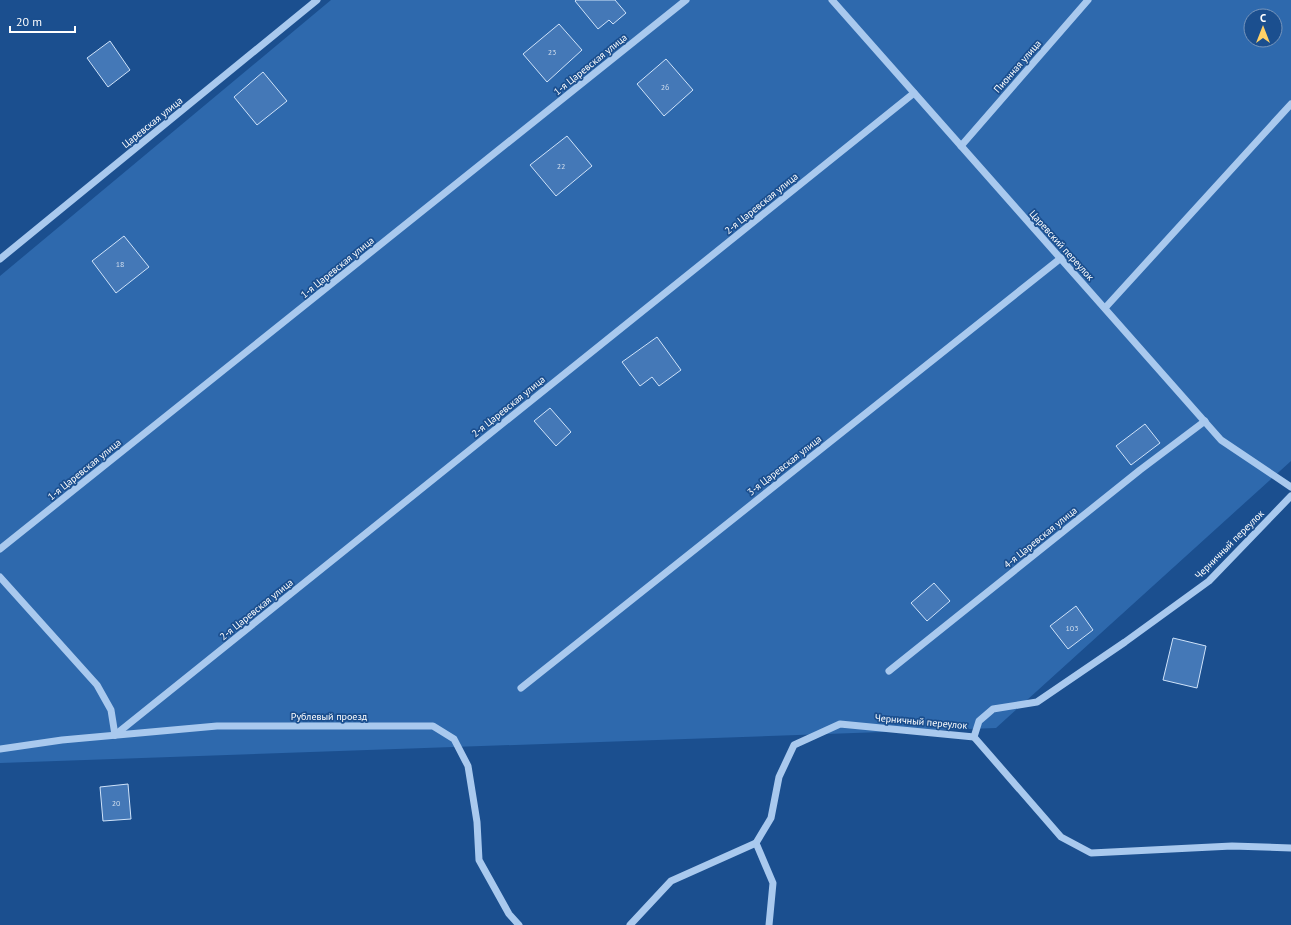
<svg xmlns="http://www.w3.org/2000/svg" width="1291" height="925" viewBox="0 0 1291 925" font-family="'PT Sans',sans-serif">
<rect width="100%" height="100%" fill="#1b4f8f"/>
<!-- green -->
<path fill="#2e69ad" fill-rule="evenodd" d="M331,0H1291V461L996,728L0,763V276ZM1251,16H1275V40H1251Z"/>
<!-- building -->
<g fill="#4478b7" stroke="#cfe3fa">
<polygon points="576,0 615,0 626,13 613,24 609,20 598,29 575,1"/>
<polygon points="559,24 582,50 547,82 523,54"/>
<polygon points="110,41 130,70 108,87 87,58"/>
<polygon points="666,59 693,90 664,116 637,84"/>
<polygon points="263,72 287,101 257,125 234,97"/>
<polygon points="567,136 592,166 556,196 530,165"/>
<polygon points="124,236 149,267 116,293 92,261"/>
<polygon points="657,337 681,370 659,386 652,377 640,386 622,362"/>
<polygon points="550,408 571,432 556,446 534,421"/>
<polygon points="1145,424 1160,443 1131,465 1116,446"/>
<polygon points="934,583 950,601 927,621 911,603"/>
<polygon points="1076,606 1093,630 1068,649 1050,626"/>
<polygon points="1173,638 1206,646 1197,688 1163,680"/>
<polygon points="128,784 131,819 103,821 100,787"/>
</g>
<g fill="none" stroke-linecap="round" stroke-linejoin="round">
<!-- minor -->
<g stroke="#a9c9ee" stroke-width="7">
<polyline points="832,0 1221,440 1291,487"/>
<polyline points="961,146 1088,0"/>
<polyline points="0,259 317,0"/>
<polyline points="1105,308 1291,104"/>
<polyline points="0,549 686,0"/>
<polyline points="0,577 97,685 111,710 115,735"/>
<polyline points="889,671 1140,470 1205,421"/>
<polyline points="521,688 1061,258"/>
<polyline points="115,735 914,93"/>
<polyline points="974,737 979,721 993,709 1037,702 1125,642 1209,581 1291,496"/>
<polyline points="974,737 1061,837 1091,853 1232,846 1291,848"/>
<polyline points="0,749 62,740 217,726 433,726 454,739 468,766 477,822 479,860 509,914 519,925"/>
<polyline points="756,843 773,883 769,925"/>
<polyline points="630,925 671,881 756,843 771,818 779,777 794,745 840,724 974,737"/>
</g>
</g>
<g text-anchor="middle" stroke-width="3.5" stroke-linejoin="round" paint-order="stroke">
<!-- number labels -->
<g font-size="8" fill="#d0dded">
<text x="552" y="55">23</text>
<text x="665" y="90">26</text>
<text x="561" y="169">22</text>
<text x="120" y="267">18</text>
<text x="1072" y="631">103</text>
<text x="116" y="806">20</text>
</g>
<!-- street labels -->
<g font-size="10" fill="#fff" stroke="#1b4f8f">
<text transform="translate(590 64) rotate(-39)" y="4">1-я Царевская улица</text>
<text transform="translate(1017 66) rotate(-49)" y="4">Пионная улица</text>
<text transform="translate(152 122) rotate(-39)" y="4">Царевская улица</text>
<text transform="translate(761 203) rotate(-39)" y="4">2-я Царевская улица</text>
<text transform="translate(1062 245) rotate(48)" y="4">Царевский переулок</text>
<text transform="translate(337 267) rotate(-39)" y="4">1-я Царевская улица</text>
<text transform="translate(508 406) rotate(-39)" y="4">2-я Царевская улица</text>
<text transform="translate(784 465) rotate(-38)" y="4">3-я Царевская улица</text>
<text transform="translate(84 469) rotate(-39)" y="4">1-я Царевская улица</text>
<text transform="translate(1040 537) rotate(-39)" y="4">4-я Царевская улица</text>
<text transform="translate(1229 544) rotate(-45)" y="4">Черничный переулок</text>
<text transform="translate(256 609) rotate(-39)" y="4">2-я Царевская улица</text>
<text x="329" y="720">Рублевый проезд</text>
<text transform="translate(921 721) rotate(5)" y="4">Черничный переулок</text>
</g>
</g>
<!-- north arrow -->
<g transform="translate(1263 28)"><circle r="19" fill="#1b4f8f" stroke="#7695bc"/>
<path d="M0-3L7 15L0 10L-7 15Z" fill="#ffd166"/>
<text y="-6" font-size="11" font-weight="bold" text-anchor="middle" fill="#ffffff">С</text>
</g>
<!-- scale -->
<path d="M10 26v6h65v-6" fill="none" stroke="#ffffff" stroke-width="2"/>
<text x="16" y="26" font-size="12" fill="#ffffff" stroke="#1b4f8f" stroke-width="3" paint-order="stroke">20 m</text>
</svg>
